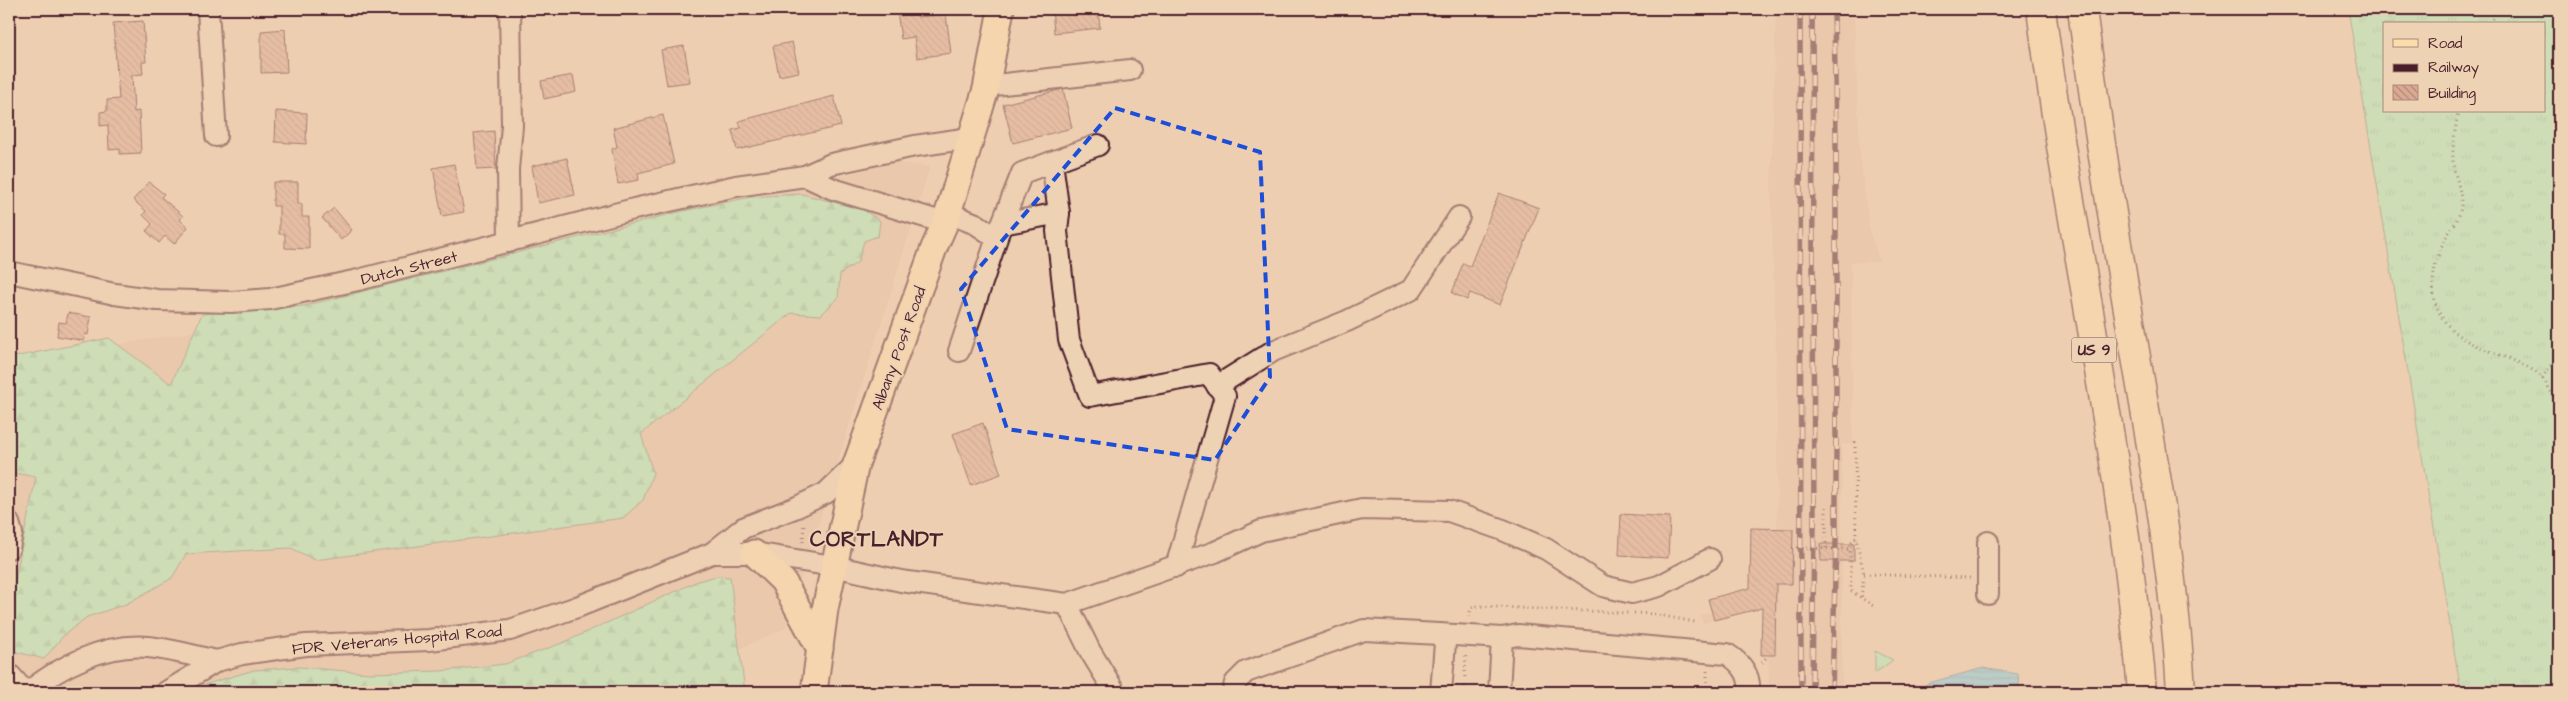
<svg xmlns="http://www.w3.org/2000/svg" width="2568" height="701" viewBox="0 0 2568 701" font-family="'Architects Daughter',sans-serif">
<defs>
<pattern id="grass-tufts" width="24" height="20" patternUnits="userSpaceOnUse" patternTransform="scale(1.25)"><rect width="24" height="20" fill="#a6efbd"/><path d="M3 7l-1-3M5 7V3M7 7l1-3M15 17l-1-3M17 17v-4M19 17l1-3" fill="none" stroke="#90cca3"/></pattern>
<pattern id="forest-firs" width="22" height="20" patternUnits="userSpaceOnUse" patternTransform="scale(1.25)"><rect width="22" height="20" fill="#a6efbd"/><path d="M5 1l3.5 6h-7zM16 11l3.5 6h-7z" fill="#90cca3"/></pattern>
<pattern id="water-rules" width="6" height="5" patternUnits="userSpaceOnUse" patternTransform="scale(1.25)"><rect width="6" height="5" fill="#7fc9df"/><path d="M0 2.5h6" fill="none" stroke="#6facc0"/></pattern>
<pattern id="building-back-hatch" width="6" height="6" patternUnits="userSpaceOnUse" patternTransform="scale(1.25)"><rect width="6" height="6" fill="#dba993"/><path d="M-1 5l2 2M0 0l6 6M5-1l2 2" fill="none" stroke="#b48978"/></pattern>
</defs>
<rect width="100%" height="100%" fill="#eeceb1"/>
<filter id="ink" filterUnits="userSpaceOnUse"><feTurbulence type="fractalNoise" baseFrequency=".02" numOctaves="2"/><feDisplacementMap in="SourceGraphic" scale="10" xChannelSelector="R" yChannelSelector="G"/><feConvolveMatrix kernelMatrix="1 2 1 2 8 2 1 2 1" color-interpolation-filters="sRGB"/></filter>
<g filter="url(#ink)">
<!-- built -->
<g fill="#e5c0a6">
<polygon points="1776,9 1854,9 1860,157 1870,233 1880,262 1851,262 1853,444 1842,444 1842,692 1769,692 1768,655 1761,655 1762,608 1703,623 1701,615 1711,612 1708,599 1750,588 1751,528 1777,528 1777,404 1771,182"/>
<polygon points="897,162 930,167 786,628 645,692 9,692 9,363 233,325"/>
</g>
<!-- grass -->
<g fill="url(#grass-tufts)" stroke="#788774" fill-rule="evenodd">
<path d="M2348,9H2559V692H2461ZM2384,24H2544V111H2384Z"/>
<polygon points="1875,651 1893,660 1875,673"/>
</g>
<!-- forest -->
<g fill="url(#forest-firs)" stroke="#788774">
<polygon points="802,194 864,210 880,221 878,236 864,241 858,262 840,274 838,298 821,315 791,313 641,434 653,473 643,500 623,518 315,560 291,548 186,554 172,578 126,604 87,617 64,635 44,659 9,650 9,609 36,477 9,472 9,358 109,338 171,384 202,314 304,306 683,211 751,197"/>
<polygon points="717,576 730,577 745,692 192,692 207,684 254,670 299,667 369,673 441,671 505,664 565,642 698,581"/>
</g>
<!-- water -->
<polygon fill="url(#water-rules)" stroke="#6a8597" points="1983,668 2018,674 2020,692 1910,692 1932,682"/>
<!-- building -->
<g fill="url(#building-back-hatch)" stroke="#4a1f2b">
<polygon points="917,9 918,17 946,14 951,53 917,58 914,37 901,39 897,11"/>
<polygon points="1052,9 1098,9 1100,28 1054,33"/>
<polygon points="143,21 146,62 142,62 143,74 132,75 134,112 139,111 141,153 120,154 120,149 109,150 108,125 100,126 100,112 107,111 107,100 119,99 113,23"/>
<polygon points="285,29 287,72 261,73 261,31"/>
<polygon points="792,42 799,72 779,76 773,46"/>
<polygon points="684,46 690,82 667,85 661,50"/>
<polygon points="573,75 576,92 544,99 541,81"/>
<polygon points="1063,89 1072,128 1013,143 1003,104"/>
<polygon points="834,96 841,126 737,150 732,130 741,128 739,121"/>
<polygon points="276,111 307,113 306,144 275,142"/>
<polygon points="663,115 674,164 638,173 639,180 618,184 612,149 617,147 613,128"/>
<polygon points="494,131 496,169 477,170 474,133"/>
<polygon points="567,158 575,195 538,203 532,166"/>
<polygon points="454,164 464,212 442,216 433,168"/>
<polygon points="149,182 164,194 161,197 183,216 180,220 188,227 174,244 165,236 159,243 146,231 152,224 143,215 146,211 133,200"/>
<polygon points="273,182 298,182 298,204 302,204 302,217 309,217 309,249 285,248 285,234 279,234 279,206 273,206"/>
<polygon points="1499,193 1539,208 1500,305 1470,293 1467,300 1452,293 1463,263 1470,266"/>
<polygon points="334,208 352,230 341,240 322,218"/>
<polygon points="68,313 91,317 88,335 85,334 84,341 57,336 59,322 66,323"/>
<polygon points="983,423 1001,474 971,485 953,434"/>
<polygon points="1621,514 1670,517 1668,558 1619,555"/>
<polygon points="1751,528 1793,529 1792,584 1776,584 1775,655 1761,655 1762,608 1714,620 1708,599 1750,588"/>
<polygon points="1820,544 1854,544 1854,561 1821,561"/>
</g>
<g fill="none" stroke-linecap="round" stroke-linejoin="round">
<!-- minor casing -->
<g stroke="#4a1f2b" stroke-width="24">
<g id="minor">
<polyline points="208,9 216,136"/>
<polyline points="986,86 1130,70"/>
<polyline points="1052,162 1059,213"/>
<polyline points="805,176 833,189 945,223"/>
<polyline points="948,213 976,224 997,238 959,351"/>
<polyline points="1002,224 1059,213 1057,231 1069,340 1090,396 1209,374 1225,396 1176,567"/>
<polyline points="998,234 1022,173 1098,145"/>
<polyline points="509,242 508,169 512,126 510,9"/>
<polyline points="9,272 115,294 157,300 231,302 270,299 358,280 634,209 736,186 805,176 831,164 915,146 970,138"/>
<polyline points="1217,386 1273,351 1347,321 1411,290 1459,217"/>
<polyline points="9,523 12,533 9,548"/>
<polyline points="712,553 743,528 797,507 826,493 856,464"/>
<polyline points="1988,594 1988,542"/>
<polyline points="1067,604 1215,552 1261,531 1362,509 1449,511 1503,530 1546,549 1603,586 1632,593 1659,586 1710,559"/>
<polyline points="1439,634 1502,638"/>
<polyline points="9,674 25,692"/>
<path d="M28,692C60,666 106,643 148,647C171,649 194,656 217,661"/>
<polyline points="166,692 217,661 242,654 306,645 429,640 510,630 577,607 712,553 754,553 833,566 901,581 1067,604 1090,651 1115,692"/>
<polyline points="1233,692 1235,683 1246,672 1364,630 1439,634 1445,643 1441,692"/>
<path d="M1499,692L1502,638L1518,635L1727,654C1741,663 1751,674 1749,692"/>
</g>
</g>
<!-- major casing -->
<g stroke="#4a1f2b" stroke-width="29">
<g id="major">
<polyline points="754,553 783,581 820,649"/>
<polyline points="814,692 825,609 856,464 934,248 945,223 986,89 1001,9"/>
</g>
</g>
<!-- highway casing -->
<g stroke="#4a1f2b" stroke-width="31">
<g id="highway">
<path d="M2041,9C2070,237 2124,463 2142,692"/>
<path d="M2082,9C2097,127 2117,245 2137,363C2156,473 2175,581 2181,692"/>
</g>
</g>
<!-- path -->
<g stroke="#4a1f2b" stroke-width="3" stroke-dasharray="1 4" stroke-linecap="butt">
<polyline points="2491,24 2495,9"/>
<path d="M2458,111C2456,127 2452,145 2453,161C2454,176 2462,190 2461,205C2461,218 2451,228 2445,239C2425,279 2428,321 2471,343C2491,354 2529,362 2543,379C2550,387 2554,399 2559,409"/>
<polyline points="2542,378 2559,354"/>
<polyline points="1855,442 1856,539 1864,574 1861,598"/>
<polyline points="1856,539 1850,544 1851,591 1875,607"/>
<polyline points="803,542 804,523"/>
<polyline points="1826,548 1826,506"/>
<polyline points="1864,574 1971,578"/>
<polyline points="1634,613 1653,614 1695,622"/>
<polyline points="1469,617 1471,608 1476,606 1628,613"/>
<polyline points="1762,663 1768,655"/>
<polyline points="1707,671 1707,692"/>
<polyline points="1464,692 1466,654"/>
</g>
<!-- minor -->
<use href="#minor" stroke="#edd2b4" stroke-width="20"/>
<!-- major -->
<use href="#major" stroke="#faddab" stroke-width="25"/>
<!-- highway -->
<use href="#highway" stroke="#faddab" stroke-width="28"/>
<!-- rail casing -->
<g stroke="#4a1f2b" stroke-width="5.5">
<g id="rail">
<polyline points="1800,9 1801,692"/>
<polyline points="1812,9 1814,525 1812,692"/>
<polyline points="1832,692 1836,540 1836,141 1834,9"/>
</g>
</g>
<!-- rail -->
<use href="#rail" stroke="#edd2b4" stroke-width="4" stroke-dasharray="11" stroke-linecap="butt"/>
<!-- path-bridge -->
<polyline stroke="#4a1f2b" stroke-width="3" stroke-dasharray="1 4" stroke-linecap="butt" points="1792,548 1850,549"/>
</g>
</g>
<!-- marked area -->
<path d="M0 0H2568V701H0ZM1115,108L1260,152L1270,377L1215,460L1007,429L961,289Z" fill="#eeceb1" fill-opacity=".55" fill-rule="evenodd"/>
<path fill="none" stroke="#1d4ed8" stroke-width="4" stroke-dasharray="10 6" stroke-linejoin="round" d="M1115,108L1260,152L1270,377L1215,460L1007,429L961,289Z"/>
<g text-anchor="middle" stroke-width="4" stroke-linejoin="round" paint-order="stroke">
<!-- shield labels -->
<rect fill="#edd2b4" stroke="#7b5554" stroke-width="1" x="2071.5" y="337.5" width="45" height="25" rx="4"/>
<g font-size="15" font-weight="bold" fill="#4a1f2b">
<text x="2094" y="355">US 9</text>
</g>
<!-- street labels -->
<g font-size="16" fill="#4a1f2b" stroke="#edd2b4">
<text transform="translate(409 267) rotate(-14)" y="6">Dutch Street</text>
<text transform="translate(898 348) rotate(-70)" y="6">Albany Post Road</text>
<text transform="translate(397 639) rotate(-5)" y="6">FDR Veterans Hospital Road</text>
</g>
<!-- district labels -->
<g font-size="21" font-weight="bold" letter-spacing="1" fill="#4a1f2b" stroke="#edd2b4">
<text x="877" y="546">CORTLANDT</text>
</g>
</g>
<!-- margin -->
<rect width="2568" height="701" fill="none" stroke="#edd2b4" stroke-width="30"/>
<rect x="15" y="15" width="2538" height="671" fill="none" stroke="#4a1f2b" stroke-width="2" filter="url(#ink)"/>
<!-- legend -->
<rect x="2383" y="22" width="162" height="90" fill="#edd2b4" stroke="#ac8a7d"/>
<rect x="2393" y="39" width="25" height="8" fill="#faddab" stroke="#ac8a7d"/>
<text x="2428" y="48" font-size="15" fill="#4a1f2b">Road</text>
<rect x="2393" y="64" width="25" height="8" fill="#4a1f2b" stroke="#ac8a7d"/>
<text x="2428" y="72" font-size="15" fill="#4a1f2b">Railway</text>
<rect x="2393" y="85" width="25" height="15" fill="url(#building-back-hatch)" stroke="#ac8a7d"/>
<text x="2428" y="98" font-size="15" fill="#4a1f2b">Building</text>
</svg>
